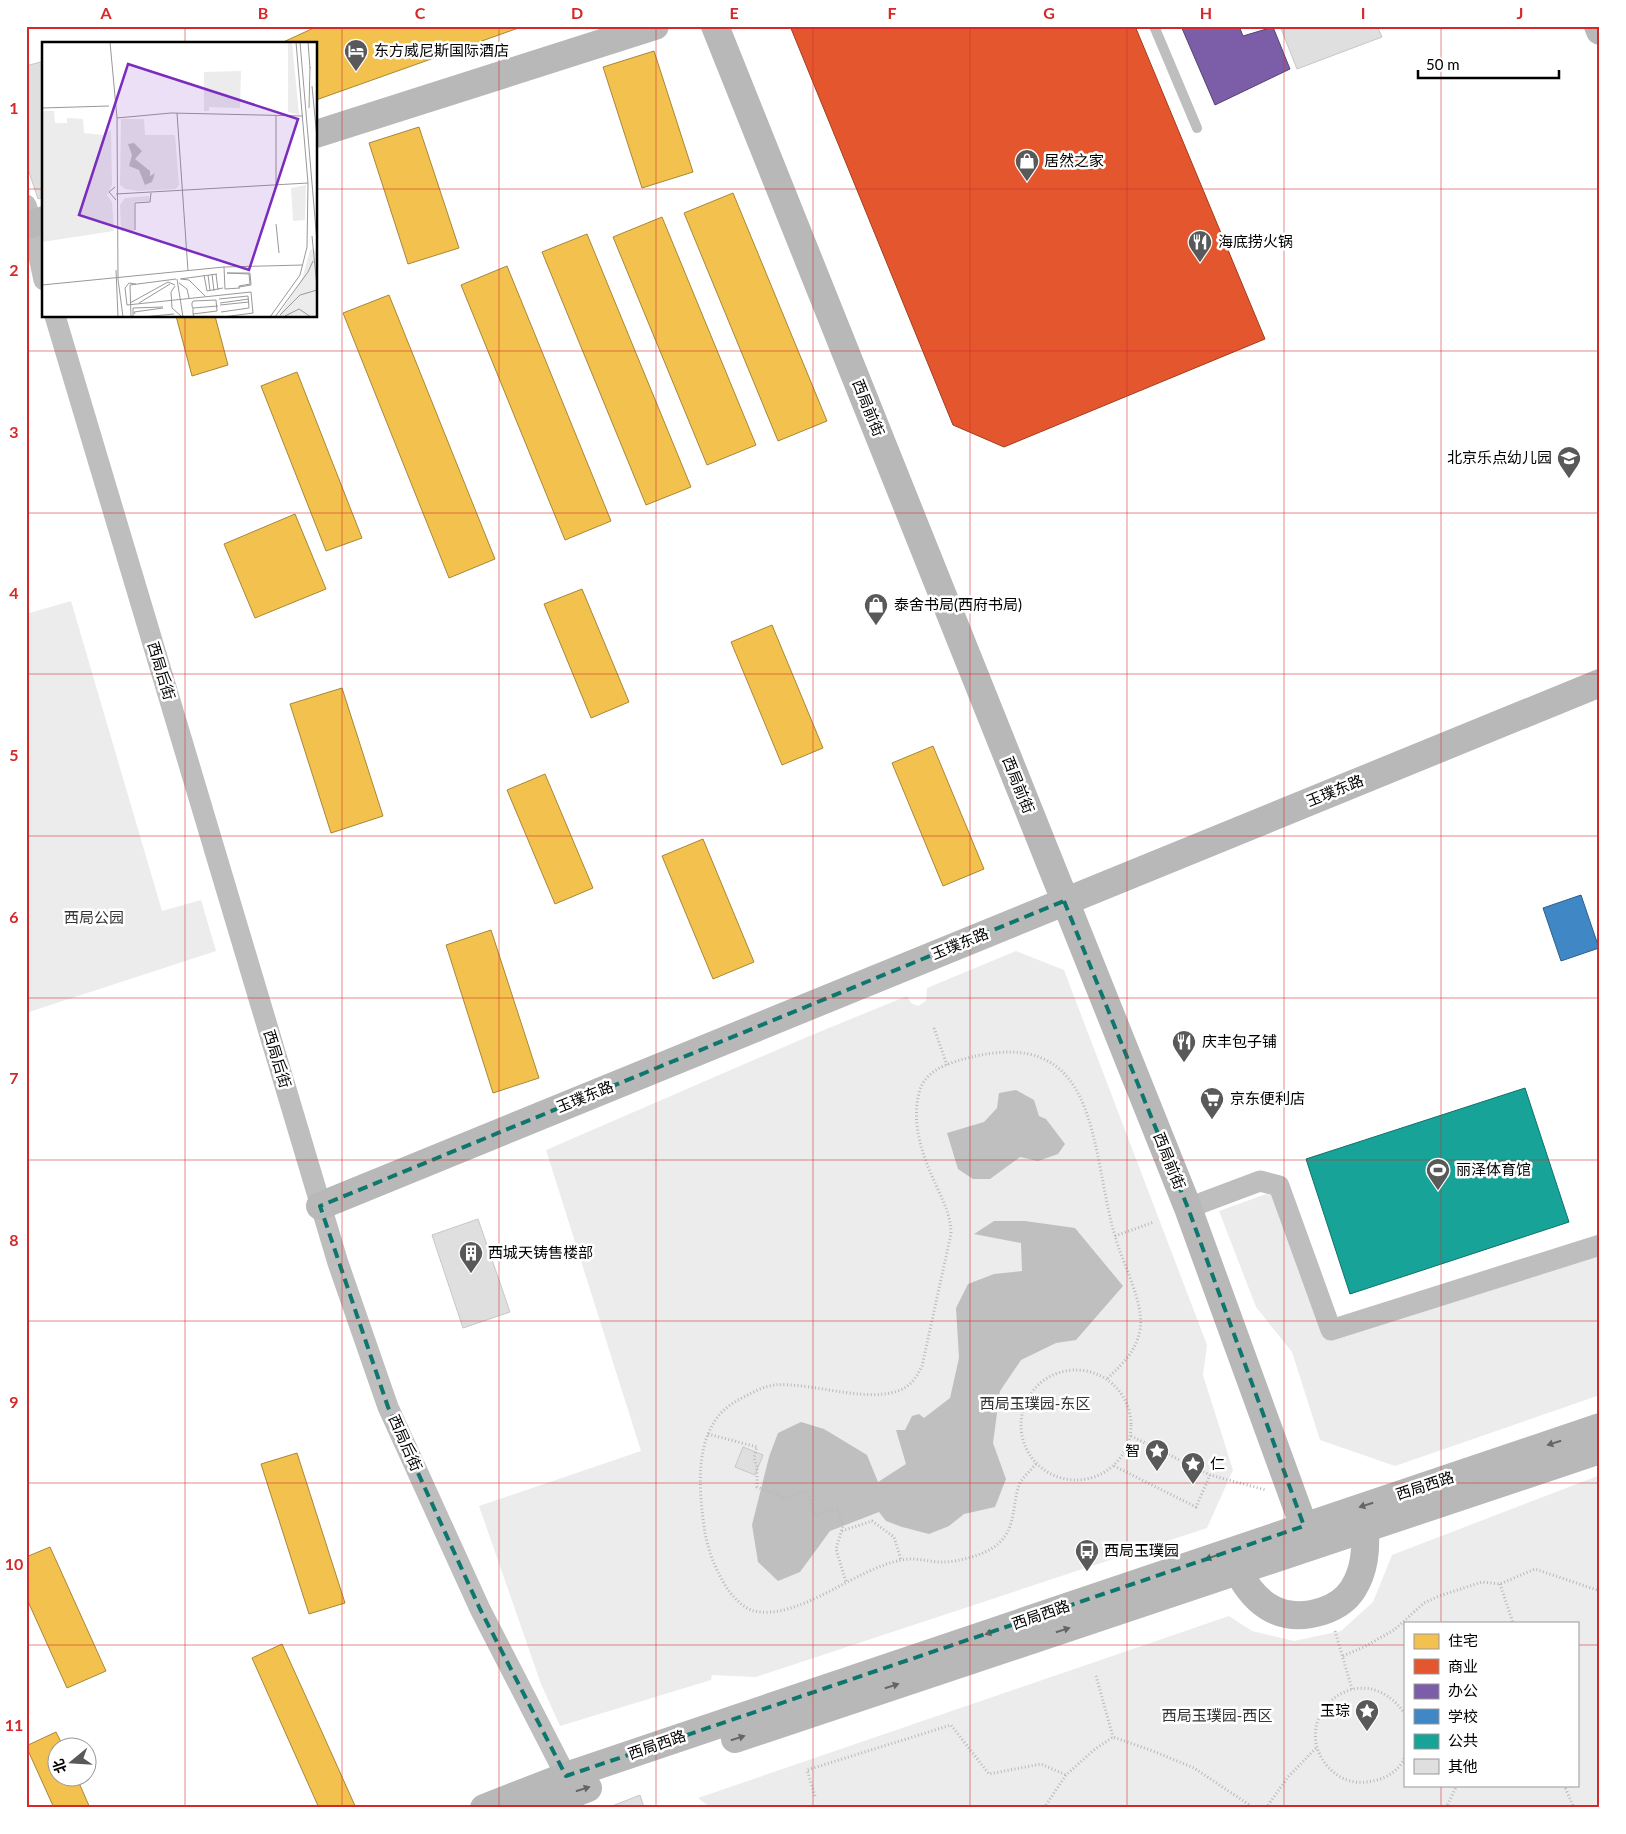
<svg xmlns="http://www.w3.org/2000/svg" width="1626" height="1834" viewBox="0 0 1626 1834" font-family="Lato,'Noto Sans SC',sans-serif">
<rect width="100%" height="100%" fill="#fff"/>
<!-- green -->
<g fill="#ececec" fill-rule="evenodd">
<polygon points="71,601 162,911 201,900 216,951 26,1013 26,614"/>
<polygon points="1016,951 1064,970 1207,1345 1203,1375 1233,1470 1207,1528 756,1677 712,1675 711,1680 560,1726 541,1684 479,1506 641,1451 546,1150 807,1037 907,996 911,1003 918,1006 926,1001 927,988"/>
<polygon points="1266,1194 1275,1196 1327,1340 1600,1255 1600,1395 1395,1466 1320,1440 1292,1352 1256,1307 1219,1211"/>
<path d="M1600,1475V1808H711L698,1798L1229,1616L1252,1631L1294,1641L1341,1631L1373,1602L1392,1555ZM1405,1623H1577V1785H1405Z"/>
</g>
<!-- water -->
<g fill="#bfbfbf">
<polygon points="1016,1090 1034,1100 1039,1116 1046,1119 1065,1144 1058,1154 1038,1161 1020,1157 990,1179 973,1179 958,1169 947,1133 984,1122 997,1108 999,1093"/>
<polygon points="994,1221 1025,1221 1075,1228 1123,1286 1076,1340 1056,1343 1021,1360 1000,1391 993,1443 1006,1479 995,1507 964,1514 949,1526 929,1534 902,1527 886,1521 879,1512 830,1531 800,1572 778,1581 758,1562 752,1525 769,1457 778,1433 801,1422 824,1429 867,1455 878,1482 906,1464 896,1430 905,1430 912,1416 919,1414 924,1418 950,1398 959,1358 956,1308 968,1284 994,1274 1022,1271 1021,1243 974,1234"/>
</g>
<!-- homes -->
<g fill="#f2c14e" stroke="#a98737">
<polygon points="318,26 524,26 316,100 316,44 279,44"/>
<polygon points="654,51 693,172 642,188 603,67"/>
<polygon points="419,127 459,248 408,264 369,143"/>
<polygon points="733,193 827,421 778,441 684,213"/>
<polygon points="662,217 756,445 707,465 613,237"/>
<polygon points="587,234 691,487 646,505 542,252"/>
<polygon points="507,266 611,521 565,540 461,285"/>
<polygon points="389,295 495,559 449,578 343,313"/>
<polygon points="176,316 215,316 228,365 192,376"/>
<polygon points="297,372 362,538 326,551 261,386"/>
<polygon points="295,514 326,589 255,618 224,544"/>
<polygon points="582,589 629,702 591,718 544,604"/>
<polygon points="772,625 823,748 782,765 731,642"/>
<polygon points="342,688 383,816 331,833 290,704"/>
<polygon points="933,746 984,869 943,886 892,763"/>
<polygon points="545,774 593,888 555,904 507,790"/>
<polygon points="703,839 754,962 713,979 662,856"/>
<polygon points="491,930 539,1078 493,1093 446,945"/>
<polygon points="297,1453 345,1603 309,1614 261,1464"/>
<polygon points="50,1547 106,1671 67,1688 26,1597 26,1557"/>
<polygon points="282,1644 321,1730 356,1808 319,1808 252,1658"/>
<polygon points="56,1732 63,1746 58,1746 58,1776 76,1776 90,1808 54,1808 26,1746"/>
</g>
<!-- shops -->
<polygon fill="#e4572e" stroke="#a03d20" points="790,26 1135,26 1265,339 1004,447 953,425"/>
<!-- offices -->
<polygon fill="#7b5ea7" stroke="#564275" points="1181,26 1239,26 1243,36 1273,27 1290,69 1215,105"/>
<!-- schools -->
<polygon fill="#3f88c5" stroke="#2c5f8a" points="1581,895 1599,948 1561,961 1543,908"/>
<!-- public -->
<polygon fill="#17a398" stroke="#10726a" points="1525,1088 1569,1222 1350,1294 1306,1159"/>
<!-- building -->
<g fill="#dfdfdf" stroke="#c7c7c7">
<polygon points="1280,26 1377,26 1382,37 1297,69"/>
<polygon points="44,61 44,197 38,199 26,163 26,66"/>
<polygon points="478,1219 510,1312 463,1328 432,1235"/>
<polygon points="743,1447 763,1455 755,1475 735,1467"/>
<polygon points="640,1795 644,1808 607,1808"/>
</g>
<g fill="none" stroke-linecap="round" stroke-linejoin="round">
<!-- path -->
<g stroke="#b9b9b9" stroke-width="3" stroke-dasharray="1 2.5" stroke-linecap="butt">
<polyline points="934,1028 947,1065"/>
<polyline points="1115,1236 1154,1222"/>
<circle cx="1076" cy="1425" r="55"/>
<polyline points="708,1434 757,1447 754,1458 757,1467 757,1487 785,1498 807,1491 814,1515 837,1508 843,1526 836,1549 846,1582"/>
<polyline points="1131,1436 1210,1475 1266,1490"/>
<path d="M1036,1464C1031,1470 1022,1478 1019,1485C1012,1506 1016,1528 998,1544C985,1555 959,1562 942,1562C928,1562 916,1557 902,1560C856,1568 799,1621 754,1611C743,1608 733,1597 727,1588C716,1571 709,1553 705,1533C700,1499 695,1454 713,1424C720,1411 733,1402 746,1396C755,1391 765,1386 775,1385C812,1381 883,1410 911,1383C916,1378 919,1372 922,1366L951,1234C951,1215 943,1201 936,1185C923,1157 911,1125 919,1093C924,1072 945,1064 964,1059C1102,1021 1089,1148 1115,1236C1122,1262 1145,1304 1140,1330C1136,1352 1122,1364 1107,1379"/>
<polyline points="1114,1466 1196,1507 1210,1475"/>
<polyline points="842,1531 872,1521 894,1537 901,1560"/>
<polyline points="1500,1584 1513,1623"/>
<polyline points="1335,1631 1352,1689"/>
<polyline points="1343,1656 1364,1647 1394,1630 1424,1603 1439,1596 1482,1582 1500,1584 1535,1569 1600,1591"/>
<polyline points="1096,1676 1113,1737"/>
<path d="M1405,1714C1362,1651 1285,1717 1328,1767C1337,1777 1351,1784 1365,1782C1382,1781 1398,1773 1405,1757"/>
<polyline points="1564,1785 1574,1808"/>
<polyline points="815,1796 807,1770 951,1725 989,1774 1041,1764 1066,1775"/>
<polyline points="1044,1808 1066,1775 1095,1749 1113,1737 1153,1751 1194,1768 1254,1808"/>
<polyline points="1266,1808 1288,1777 1317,1747"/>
<polyline points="1446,1808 1457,1785"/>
</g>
<!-- lane -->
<polyline stroke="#bebebe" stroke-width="10" points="1154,26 1197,128"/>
<!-- street -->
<g stroke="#bebebe" stroke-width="21">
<polyline points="26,205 32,224 44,280"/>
<polyline points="55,316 338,1263 388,1407 480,1609 566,1776"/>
<polyline points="1188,1208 1260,1181 1279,1186 1331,1330 1600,1245"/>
</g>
<!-- secondary -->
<g stroke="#b8b8b8" stroke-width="28">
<polyline points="715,26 1188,1208 1311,1546"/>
<polyline points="1598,26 1600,31"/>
<polyline points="316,134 655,26"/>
<polyline points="32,224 44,220"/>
<polyline points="320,1206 1600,683"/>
<path d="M1238,1571C1256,1606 1283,1624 1323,1611C1335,1607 1346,1600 1353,1589C1365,1570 1366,1549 1365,1529"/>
<polyline points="735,1739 1600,1450"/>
<polyline points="484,1808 566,1776 1600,1427"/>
<polyline points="538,1808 588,1788"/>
</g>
</g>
<!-- one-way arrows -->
<defs><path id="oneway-solid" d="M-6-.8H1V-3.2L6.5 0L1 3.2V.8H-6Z" transform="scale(1.25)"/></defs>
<g fill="#656565">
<use href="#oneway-solid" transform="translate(1554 1443) rotate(162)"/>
<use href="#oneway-solid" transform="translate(1366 1505) rotate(162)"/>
<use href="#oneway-solid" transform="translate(1212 1557) rotate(161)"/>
<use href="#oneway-solid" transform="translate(1063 1630) rotate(-18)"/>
<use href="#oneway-solid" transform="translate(992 1632) rotate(161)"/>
<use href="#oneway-solid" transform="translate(892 1686) rotate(-18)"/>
<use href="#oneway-solid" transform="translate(738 1738) rotate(-18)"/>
<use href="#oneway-solid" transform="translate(583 1789) rotate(-18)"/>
</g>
<!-- marked area -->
<path fill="none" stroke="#0f766e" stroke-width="4" stroke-dasharray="10 6" stroke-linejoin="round" d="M1064,901L1188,1208L1304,1526L566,1776L480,1609L388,1407L320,1206Z"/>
<!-- grid -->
<path fill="none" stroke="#d62828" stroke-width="1" stroke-opacity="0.55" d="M185,26V44M342,26V1808M499,26V1808M656,26V1808M813,26V1808M970,26V1808M1127,26V1808M1284,26V1808M1441,26V1623M26,189H44M316,189H1600M185,316V1808M26,351H1600M26,513H1600M26,674H1600M26,836H1600M26,998H1600M26,1160H1600M26,1321H1600M26,1483H1600M26,1645H1405M1577,1645H1600M1441,1785V1808"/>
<!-- icons -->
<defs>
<g id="hotel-pin" transform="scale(1.25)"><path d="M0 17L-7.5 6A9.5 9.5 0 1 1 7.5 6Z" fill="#595959" stroke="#fff"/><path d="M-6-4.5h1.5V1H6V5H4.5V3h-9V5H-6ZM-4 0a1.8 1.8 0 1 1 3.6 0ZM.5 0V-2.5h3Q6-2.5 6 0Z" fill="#fff"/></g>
<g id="shop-pin" transform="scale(1.25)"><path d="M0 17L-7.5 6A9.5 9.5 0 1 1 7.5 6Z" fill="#595959" stroke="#fff"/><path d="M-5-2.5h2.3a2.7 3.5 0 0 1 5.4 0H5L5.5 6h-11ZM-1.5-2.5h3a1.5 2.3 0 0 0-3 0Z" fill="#fff"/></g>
<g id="restaurant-pin" transform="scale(1.25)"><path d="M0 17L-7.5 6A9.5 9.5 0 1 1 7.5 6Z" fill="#595959" stroke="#fff"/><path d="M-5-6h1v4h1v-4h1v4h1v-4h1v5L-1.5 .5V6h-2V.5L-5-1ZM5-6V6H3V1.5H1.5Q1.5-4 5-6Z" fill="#fff"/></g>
<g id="school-pin" transform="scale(1.25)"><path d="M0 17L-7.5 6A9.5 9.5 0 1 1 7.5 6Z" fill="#595959" stroke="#fff"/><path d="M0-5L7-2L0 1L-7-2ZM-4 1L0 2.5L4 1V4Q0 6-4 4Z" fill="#fff"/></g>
<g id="supermarket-pin" transform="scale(1.25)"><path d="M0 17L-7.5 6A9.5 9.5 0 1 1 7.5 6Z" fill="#595959" stroke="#fff"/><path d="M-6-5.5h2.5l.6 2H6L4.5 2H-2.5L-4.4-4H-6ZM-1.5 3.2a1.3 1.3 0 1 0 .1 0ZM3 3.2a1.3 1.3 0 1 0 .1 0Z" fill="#fff"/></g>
<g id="stadium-pin" transform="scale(1.25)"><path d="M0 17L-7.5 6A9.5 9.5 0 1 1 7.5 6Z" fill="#595959" stroke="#fff"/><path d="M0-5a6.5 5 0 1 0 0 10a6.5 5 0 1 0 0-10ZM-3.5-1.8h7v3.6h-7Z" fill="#fff"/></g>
<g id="building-pin" transform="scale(1.25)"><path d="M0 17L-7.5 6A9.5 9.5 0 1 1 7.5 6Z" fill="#595959" stroke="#fff"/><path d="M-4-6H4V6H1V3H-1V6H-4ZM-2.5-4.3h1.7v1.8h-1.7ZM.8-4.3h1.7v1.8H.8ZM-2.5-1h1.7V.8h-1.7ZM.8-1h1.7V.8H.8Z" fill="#fff"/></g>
<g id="sight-pin" transform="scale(1.25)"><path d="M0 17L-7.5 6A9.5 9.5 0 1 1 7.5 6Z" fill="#595959" stroke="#fff"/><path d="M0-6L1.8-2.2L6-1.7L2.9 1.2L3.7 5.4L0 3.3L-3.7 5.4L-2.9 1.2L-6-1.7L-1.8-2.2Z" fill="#fff"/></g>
<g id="bus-pin" transform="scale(1.25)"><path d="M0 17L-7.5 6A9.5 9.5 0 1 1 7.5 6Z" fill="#595959" stroke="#fff"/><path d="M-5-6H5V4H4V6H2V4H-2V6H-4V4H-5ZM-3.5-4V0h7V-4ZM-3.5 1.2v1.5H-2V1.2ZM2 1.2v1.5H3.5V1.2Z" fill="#fff"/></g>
</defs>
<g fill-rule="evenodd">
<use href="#hotel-pin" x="356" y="51"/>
<use href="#shop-pin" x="1027" y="161"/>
<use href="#restaurant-pin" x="1200" y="242"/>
<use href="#school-pin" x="1569" y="458"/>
<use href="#shop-pin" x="876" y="605"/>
<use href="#restaurant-pin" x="1184" y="1042"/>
<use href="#supermarket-pin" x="1212" y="1099"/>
<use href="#stadium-pin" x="1438" y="1170"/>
<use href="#building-pin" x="471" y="1253"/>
<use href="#sight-pin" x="1157" y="1451"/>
<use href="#sight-pin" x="1193" y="1464"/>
<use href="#bus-pin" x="1087" y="1551"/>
<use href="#sight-pin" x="1367" y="1711"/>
</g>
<g text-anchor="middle" stroke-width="5" stroke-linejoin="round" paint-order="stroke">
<!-- poi labels -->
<g font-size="15" fill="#000" stroke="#fff" text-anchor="start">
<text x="374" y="56">东方威尼斯国际酒店</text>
<text x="1044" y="166">居然之家</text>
<text x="1218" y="247">海底捞火锅</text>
<text x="1552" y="463" text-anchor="end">北京乐点幼儿园</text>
<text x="894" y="610">泰舍书局(西府书局)</text>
<text x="1202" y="1047">庆丰包子铺</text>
<text x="1230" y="1104">京东便利店</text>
<text x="1456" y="1175">丽泽体育馆</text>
<text x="488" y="1258">西城天铸售楼部</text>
<text x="1140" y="1456" text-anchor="end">智</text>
<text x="1210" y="1469">仁</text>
<text x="1104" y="1556">西局玉璞园</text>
<text x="1350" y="1716" text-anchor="end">玉琮</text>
</g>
<!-- street labels -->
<g font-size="15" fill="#000" stroke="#fff">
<text transform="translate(868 408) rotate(68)" y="5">西局前街</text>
<text transform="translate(161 671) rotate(73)" y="5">西局后街</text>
<text transform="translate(1018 785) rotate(68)" y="5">西局前街</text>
<text transform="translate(1335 791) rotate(-22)" y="5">玉璞东路</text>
<text transform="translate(960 944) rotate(-22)" y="5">玉璞东路</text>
<text transform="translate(277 1059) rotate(73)" y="5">西局后街</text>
<text transform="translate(585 1097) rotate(-22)" y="5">玉璞东路</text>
<text transform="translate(1169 1161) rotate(68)" y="5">西局前街</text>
<text transform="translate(405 1443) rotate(66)" y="5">西局后街</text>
<text transform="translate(1425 1486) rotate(-18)" y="5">西局西路</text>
<text transform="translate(1041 1615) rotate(-19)" y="5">西局西路</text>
<text transform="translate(657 1745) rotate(-19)" y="5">西局西路</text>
</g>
<!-- park labels -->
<g font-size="15" fill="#333" stroke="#fff">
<text x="94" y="923">西局公园</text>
<text x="1035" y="1409">西局玉璞园-东区</text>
<text x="1217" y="1721">西局玉璞园-西区</text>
</g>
</g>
<!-- overview -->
<g transform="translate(42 42)">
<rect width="275" height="275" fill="#fff"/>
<path d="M246,0H250L257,73L246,70ZM199,29L198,66L167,65V69H162V30ZM0,69H12L13,81H25V76L41,77L42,91L61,93L69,88L70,143L65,153L70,160L72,189L0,200ZM79,77H102L103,93H133L137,143L134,147L95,149L83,147L78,143ZM264,143L263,178L251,179L249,146ZM107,154L108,159L92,160V189H79L78,163L83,156ZM271,207L275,211V275H236L260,237L268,208Z" fill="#ececec"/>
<path d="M92,101L100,109L93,117L108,129V134L113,131L110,140L103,143L97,128L87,124L90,113L86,102Z" fill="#bfbfbf"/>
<path fill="none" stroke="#999" stroke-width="1" d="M68,0L75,76L76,237L81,275M258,0L275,200M266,0L268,26M270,44L275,96M0,66L67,64M267,66L268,25M135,71L146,229M75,76L129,71L261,74M234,143V74M73,145L67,150L74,158M74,152L266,141M234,182L237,211M93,188V161L108,160L109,151M270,194L275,245M182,225L183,247L198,246M74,228L76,275M170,232L172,249M174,232L176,248M162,233L165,249L181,246M166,233L168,249M135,237L141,275M138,237L175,232M139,237L147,238L163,254M137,241L145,247L147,256M94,242L87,241L83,246L85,263L209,250L211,271L181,275M0,243L182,225L261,223M133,244L129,250L130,266L139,274M197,245L209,243L208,231H185L207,232L208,242L197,244V246M177,257L206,254L207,266L179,270M88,261L126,240L133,243M97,261L128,242M178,261L207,257M178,263L207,260M151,266L176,264M93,272L92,270L121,266M151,272L175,269L174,258L151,259L150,261V264L151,266V272L152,275M238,273L258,253L275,248M243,274L257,267L269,275M89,275L88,243L134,237M91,275V266L121,265M100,275L132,272M228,275L258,233L265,205L266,141L254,0M233,275L266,230L271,219"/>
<path fill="#7b2cbf" fill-opacity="0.15" stroke="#7b2cbf" stroke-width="2.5" d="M86,22L256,77L207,228L37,173Z"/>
<rect width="275" height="275" fill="none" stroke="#000" stroke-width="2.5"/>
</g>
<!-- border -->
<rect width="1626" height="1834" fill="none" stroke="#ffffff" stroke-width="55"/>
<!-- legend -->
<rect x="1404" y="1622" width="175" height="165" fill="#ffffff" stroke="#999999"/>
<rect x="1414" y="1634" width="25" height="15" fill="#f2c14e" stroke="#999999"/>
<text x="1448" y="1646" font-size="15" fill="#000000">住宅</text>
<rect x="1414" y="1659" width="25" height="15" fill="#e4572e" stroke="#999999"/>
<text x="1448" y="1672" font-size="15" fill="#000000">商业</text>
<rect x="1414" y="1684" width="25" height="15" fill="#7b5ea7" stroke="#999999"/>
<text x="1448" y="1696" font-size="15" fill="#000000">办公</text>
<rect x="1414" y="1709" width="25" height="15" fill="#3f88c5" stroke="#999999"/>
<text x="1448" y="1722" font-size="15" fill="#000000">学校</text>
<rect x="1414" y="1734" width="25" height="15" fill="#17a398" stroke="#999999"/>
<text x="1448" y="1746" font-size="15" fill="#000000">公共</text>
<rect x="1414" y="1759" width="25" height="15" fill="#dfdfdf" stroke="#999999"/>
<text x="1448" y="1772" font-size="15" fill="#000000">其他</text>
<!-- north arrow -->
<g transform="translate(72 1762) rotate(252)"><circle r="24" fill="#ffffff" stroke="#999999"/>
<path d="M0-4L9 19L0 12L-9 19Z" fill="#595959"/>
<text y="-8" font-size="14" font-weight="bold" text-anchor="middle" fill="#000000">北</text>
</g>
<!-- scale -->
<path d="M1418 70v8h141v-8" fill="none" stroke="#000000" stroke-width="2.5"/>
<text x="1426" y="70" font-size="15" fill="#000000" stroke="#ffffff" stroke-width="4" paint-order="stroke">50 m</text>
<rect x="28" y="28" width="1570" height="1778" fill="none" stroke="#d62828" stroke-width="2"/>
<g font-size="16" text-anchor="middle" font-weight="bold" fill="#d62828">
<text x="106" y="19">A</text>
<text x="263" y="19">B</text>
<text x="420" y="19">C</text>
<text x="577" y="19">D</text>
<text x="734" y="19">E</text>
<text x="892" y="19">F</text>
<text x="1049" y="19">G</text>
<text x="1206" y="19">H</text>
<text x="1363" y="19">I</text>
<text x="1520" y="19">J</text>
<text x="14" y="114">1</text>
<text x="14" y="276">2</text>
<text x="14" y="438">3</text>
<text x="14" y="599">4</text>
<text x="14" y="761">5</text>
<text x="14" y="923">6</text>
<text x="14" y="1084">7</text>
<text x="14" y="1246">8</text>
<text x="14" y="1408">9</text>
<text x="14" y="1570">10</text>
<text x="14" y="1731">11</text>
</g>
</svg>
